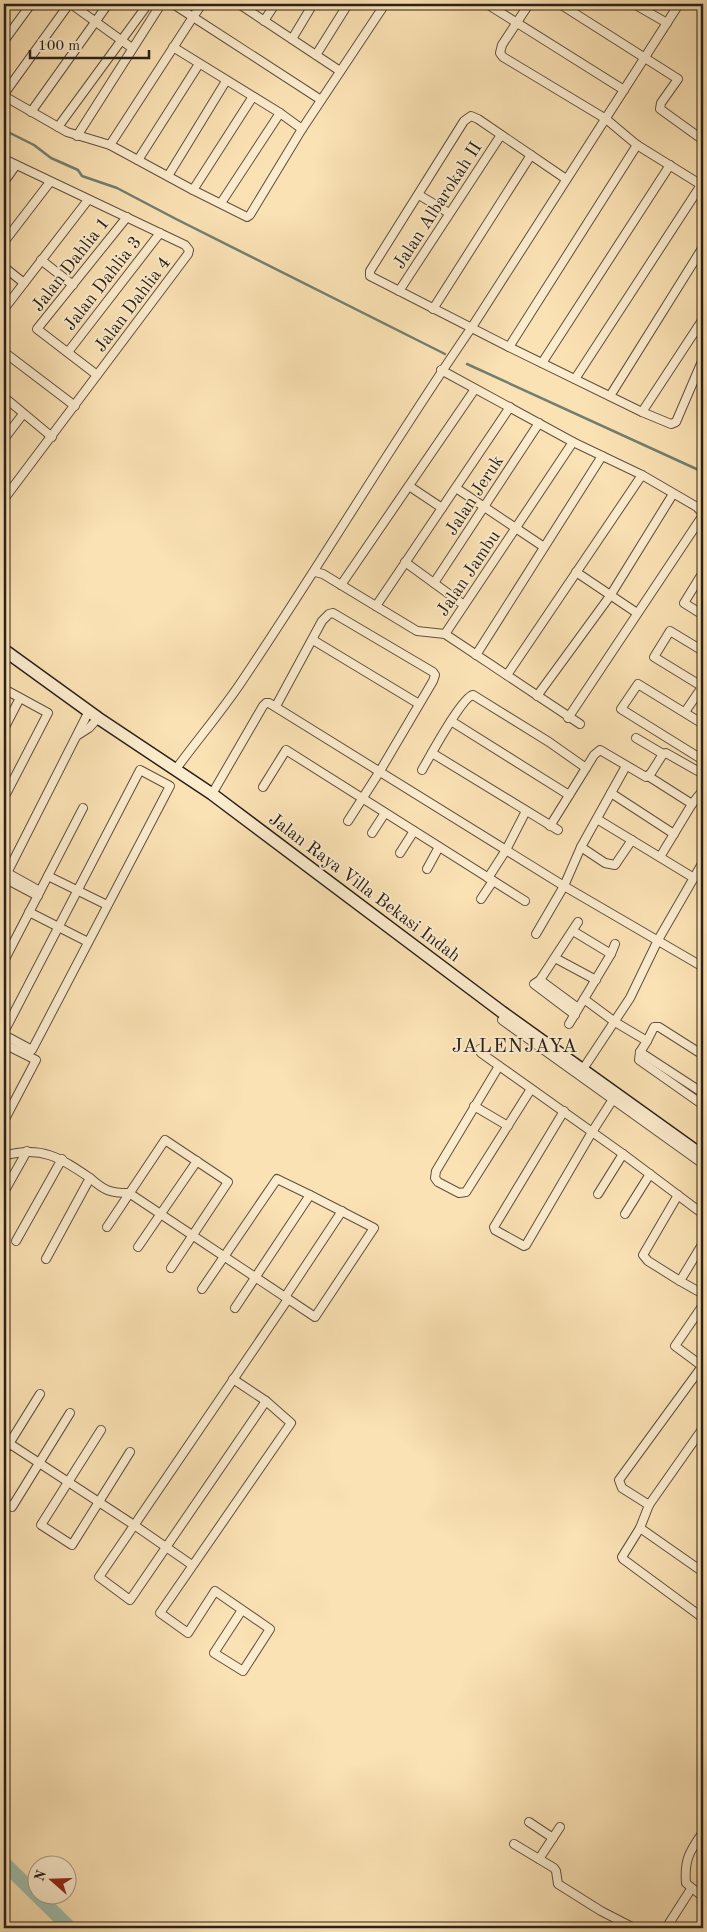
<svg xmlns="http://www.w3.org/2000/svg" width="707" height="1932" viewBox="0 0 707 1932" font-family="'Old Standard TT',serif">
<rect width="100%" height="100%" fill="#fbe2b4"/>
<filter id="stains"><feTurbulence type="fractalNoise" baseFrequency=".004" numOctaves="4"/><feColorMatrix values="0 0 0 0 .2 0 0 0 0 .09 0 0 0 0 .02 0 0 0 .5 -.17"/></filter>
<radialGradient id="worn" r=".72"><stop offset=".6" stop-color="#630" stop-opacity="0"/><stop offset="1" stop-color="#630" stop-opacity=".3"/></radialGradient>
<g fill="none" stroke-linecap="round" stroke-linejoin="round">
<!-- stream -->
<g stroke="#707f71" stroke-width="2.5">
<polyline points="4,130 34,145 51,158 78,170 82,176 117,188 176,219 445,354"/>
<polyline points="467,364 703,472"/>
</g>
<!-- river -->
<polyline stroke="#9fbeac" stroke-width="14" points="4,1863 70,1928"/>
<!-- minor casing -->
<g stroke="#5e503f" stroke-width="10">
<g id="minor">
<polyline points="71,4 132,48"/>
<polyline points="173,4 193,17 202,4"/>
<polyline points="239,4 340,71"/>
<polyline points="487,4 624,90"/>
<polyline points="529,4 502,45 500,53 503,57 606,119 637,145 703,186"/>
<polyline points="560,4 678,79 661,103 660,109 703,140"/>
<polyline points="634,4 667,23"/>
<polyline points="264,21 275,4"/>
<polyline points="292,39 313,4"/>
<polyline points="4,41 31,4"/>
<polyline points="173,47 280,113 302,129"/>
<polyline points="316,55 348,4"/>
<polyline points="4,94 69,4"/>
<polyline points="4,96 67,132 110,145 193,190 247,217 250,215 302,129 385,4"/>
<polyline points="31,112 108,4"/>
<polyline points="58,127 148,4"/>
<polyline points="77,136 161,4"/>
<polyline points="110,145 193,17 321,100"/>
<polyline points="4,159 185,245 189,250 188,254 4,499"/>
<polyline points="138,160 199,64"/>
<polyline points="168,176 226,81"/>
<polyline points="566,179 478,119 471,116 464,121 370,271 370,276 509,347 642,412 671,424 676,422 703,359"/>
<polyline points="4,182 16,165"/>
<polyline points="193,190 252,98"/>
<polyline points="419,195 449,213"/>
<polyline points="221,203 280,113"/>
<polyline points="4,242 50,182"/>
<polyline points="41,260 73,285"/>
<polyline points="4,267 24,283"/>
<polyline points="399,291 501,135"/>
<polyline points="4,309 88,200"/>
<polyline points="433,309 531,155"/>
<polyline points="509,347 637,145"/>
<polyline points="4,352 75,406"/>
<polyline points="68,352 160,233"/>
<polyline points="542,363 670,165"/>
<polyline points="441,370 573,442 642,475 697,507 703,514"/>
<polyline points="97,375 37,329 127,217"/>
<polyline points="575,379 701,185"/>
<polyline points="610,396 703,247"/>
<polyline points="4,397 52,437"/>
<polyline points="642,412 703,319"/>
<polyline points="4,439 23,414"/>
<polyline points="409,486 442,508"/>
<polyline points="456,488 544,547"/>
<polyline points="405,562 464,605"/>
<polyline points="315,572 323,574 417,631 445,634 580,724"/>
<polyline points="576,572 637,613"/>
<polyline points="703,579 700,577 684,603 703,615"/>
<polyline points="434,583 539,423"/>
<polyline points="341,585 475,389"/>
<polyline points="376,606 510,407"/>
<polyline points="445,634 573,442"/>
<polyline points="313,640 419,704"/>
<polyline points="703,651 670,631 654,657 703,687"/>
<polyline points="476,655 602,456"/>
<polyline points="507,675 642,475"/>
<polyline points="4,689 48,713 4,798"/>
<polyline points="537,696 610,596 673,494"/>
<polyline points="276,706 322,621 329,614 333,613 433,672 435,675 433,681 380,771 348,821"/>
<polyline points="685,712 702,687"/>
<polyline points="568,718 703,515"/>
<polyline points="451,721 569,795"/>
<polyline points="703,724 638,684 621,709 703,760"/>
<polyline points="4,729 20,698"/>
<polyline points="78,735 89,728 98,718"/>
<polyline points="636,738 663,754"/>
<polyline points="432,753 558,830"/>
<polyline points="586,768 594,755 600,750 646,777 651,773 663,754 666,753 703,774"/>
<path d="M176,769C198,739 222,711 242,681C321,564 392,443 472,327L679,4"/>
<path d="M422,770C429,758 462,697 473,695L549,742L586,768L550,826"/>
<polyline points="648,776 692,804"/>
<polyline points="263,787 286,750 525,901"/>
<polyline points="611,793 674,834"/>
<polyline points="212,794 263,706 266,703 269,703 564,886 703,967"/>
<polyline points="597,819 694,878"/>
<polyline points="372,833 385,813"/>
<polyline points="581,847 605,863 615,865 632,840"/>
<polyline points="400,853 414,831"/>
<polyline points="660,857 692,804 703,790"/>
<polyline points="427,869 439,847"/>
<polyline points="4,871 40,891"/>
<polyline points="48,876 107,905"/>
<polyline points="4,878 38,896"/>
<polyline points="488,878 506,850 526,811"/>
<polyline points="4,879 89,711"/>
<polyline points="481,899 493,881"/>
<polyline points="29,912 88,942"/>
<polyline points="573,931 611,954"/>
<polyline points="536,934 564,886 581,847 626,766"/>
<polyline points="555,958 596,980"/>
<polyline points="4,961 83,808"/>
<polyline points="540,980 578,1008"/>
<polyline points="584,999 615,1022 647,1041 654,1027 659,1027 703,1055"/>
<polyline points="575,1015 534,984 540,980 578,922"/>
<polyline points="502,1020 703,1164"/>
<polyline points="569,1024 611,954 615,944"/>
<polyline points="4,1032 140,770 170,786 32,1050 4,1035"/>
<polyline points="647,1041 640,1052 639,1060 703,1105"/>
<polyline points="4,1044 36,1060 4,1121"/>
<polyline points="480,1049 481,1053 623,1154 703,1214"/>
<polyline points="640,1052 703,1093"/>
<polyline points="499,1066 436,1171 435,1178 438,1182 459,1193 466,1192 531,1089"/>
<polyline points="583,1069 630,998 658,940 703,862"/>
<polyline points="474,1106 508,1126"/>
<polyline points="564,1111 494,1227 495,1230 524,1246 526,1245 592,1132 617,1093"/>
<path d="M4,1156C41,1145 61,1158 90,1178L46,1259"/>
<path d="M90,1178C105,1191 110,1193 129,1193C191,1235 253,1276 315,1317L374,1228L310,1195L235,1308"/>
<polyline points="4,1192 27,1151"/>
<polyline points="598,1194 623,1154"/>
<polyline points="678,1195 643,1255 648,1261 680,1281"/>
<polyline points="625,1214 650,1174"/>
<polyline points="107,1227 165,1140 228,1182 171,1268"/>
<polyline points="16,1241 62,1159"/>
<polyline points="703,1243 680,1281 703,1294"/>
<polyline points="138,1247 197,1161"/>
<polyline points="202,1289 277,1179 310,1195"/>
<polyline points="285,1297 342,1211"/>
<polyline points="702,1366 675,1346 703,1305"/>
<polyline points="233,1379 266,1401 291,1423 160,1613 188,1633 215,1591 270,1629 243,1671 214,1653 242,1610"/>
<polyline points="266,1401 130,1600 99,1577 288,1299"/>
<polyline points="703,1428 649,1505 640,1528 622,1557 623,1559 703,1618"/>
<polyline points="101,1430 41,1525 72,1545 130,1452"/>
<polyline points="4,1440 134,1525 192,1565"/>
<polyline points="4,1452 40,1394"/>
<polyline points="4,1502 12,1507 70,1413"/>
<polyline points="649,1505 622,1488 619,1480 703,1365"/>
<polyline points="640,1528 703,1572"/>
<polyline points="529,1822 553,1838"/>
<path d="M703,1832C690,1851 684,1859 686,1883L703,1897"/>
<polyline points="514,1844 554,1868 556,1871 558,1884 601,1911 634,1928"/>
<polyline points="539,1859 560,1827"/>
<polyline points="664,1928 668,1925 691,1889"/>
<polyline points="700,1928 703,1923"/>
</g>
</g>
<!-- secondary casing -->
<g stroke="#292018" stroke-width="14">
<polyline id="secondary" points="4,650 98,718 212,794 502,1012 703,1156"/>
</g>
<!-- minor -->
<use href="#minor" stroke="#fcecce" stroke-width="8"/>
<!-- secondary -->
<use href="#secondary" stroke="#fcecce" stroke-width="11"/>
</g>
<g text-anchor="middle" stroke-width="4" stroke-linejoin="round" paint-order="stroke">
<!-- street labels -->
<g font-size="18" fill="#292018" stroke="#fcecce">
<text transform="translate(437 205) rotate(-57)" y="6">Jalan Albarokah II</text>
<text transform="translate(70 264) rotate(-52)" y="6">Jalan Dahlia 1</text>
<text transform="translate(102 283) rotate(-52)" y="6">Jalan Dahlia 3</text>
<text transform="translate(132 304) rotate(-53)" y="6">Jalan Dahlia 4</text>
<text transform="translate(474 495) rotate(-57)" y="6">Jalan Jeruk</text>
<text transform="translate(468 573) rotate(-56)" y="6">Jalan Jambu</text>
<text transform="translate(365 887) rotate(37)" y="6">Jalan Raya Villa Bekasi Indah</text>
</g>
<!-- quarter labels -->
<g font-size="20" letter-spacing="1" fill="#292018" stroke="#fcecce">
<text x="515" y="1052">JALENJAYA</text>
</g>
</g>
<!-- margin -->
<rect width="707" height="1932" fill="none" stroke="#fbe2b4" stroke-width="20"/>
<rect x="5" y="5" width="697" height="1922" fill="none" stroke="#292018" stroke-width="2.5"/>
<rect x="10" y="10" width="687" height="1912" fill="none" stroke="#292018"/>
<!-- north arrow -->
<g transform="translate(52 1880) rotate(290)"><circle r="24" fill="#fcecce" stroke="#a89a85"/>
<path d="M0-4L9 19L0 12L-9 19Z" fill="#8f2418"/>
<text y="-8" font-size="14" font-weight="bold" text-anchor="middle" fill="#292018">N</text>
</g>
<!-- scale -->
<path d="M30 50v8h119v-8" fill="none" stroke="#292018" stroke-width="2.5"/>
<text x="38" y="50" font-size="15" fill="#292018" stroke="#fcecce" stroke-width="4" paint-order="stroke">100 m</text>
<rect width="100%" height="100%" filter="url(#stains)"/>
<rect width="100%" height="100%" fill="url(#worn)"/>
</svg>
